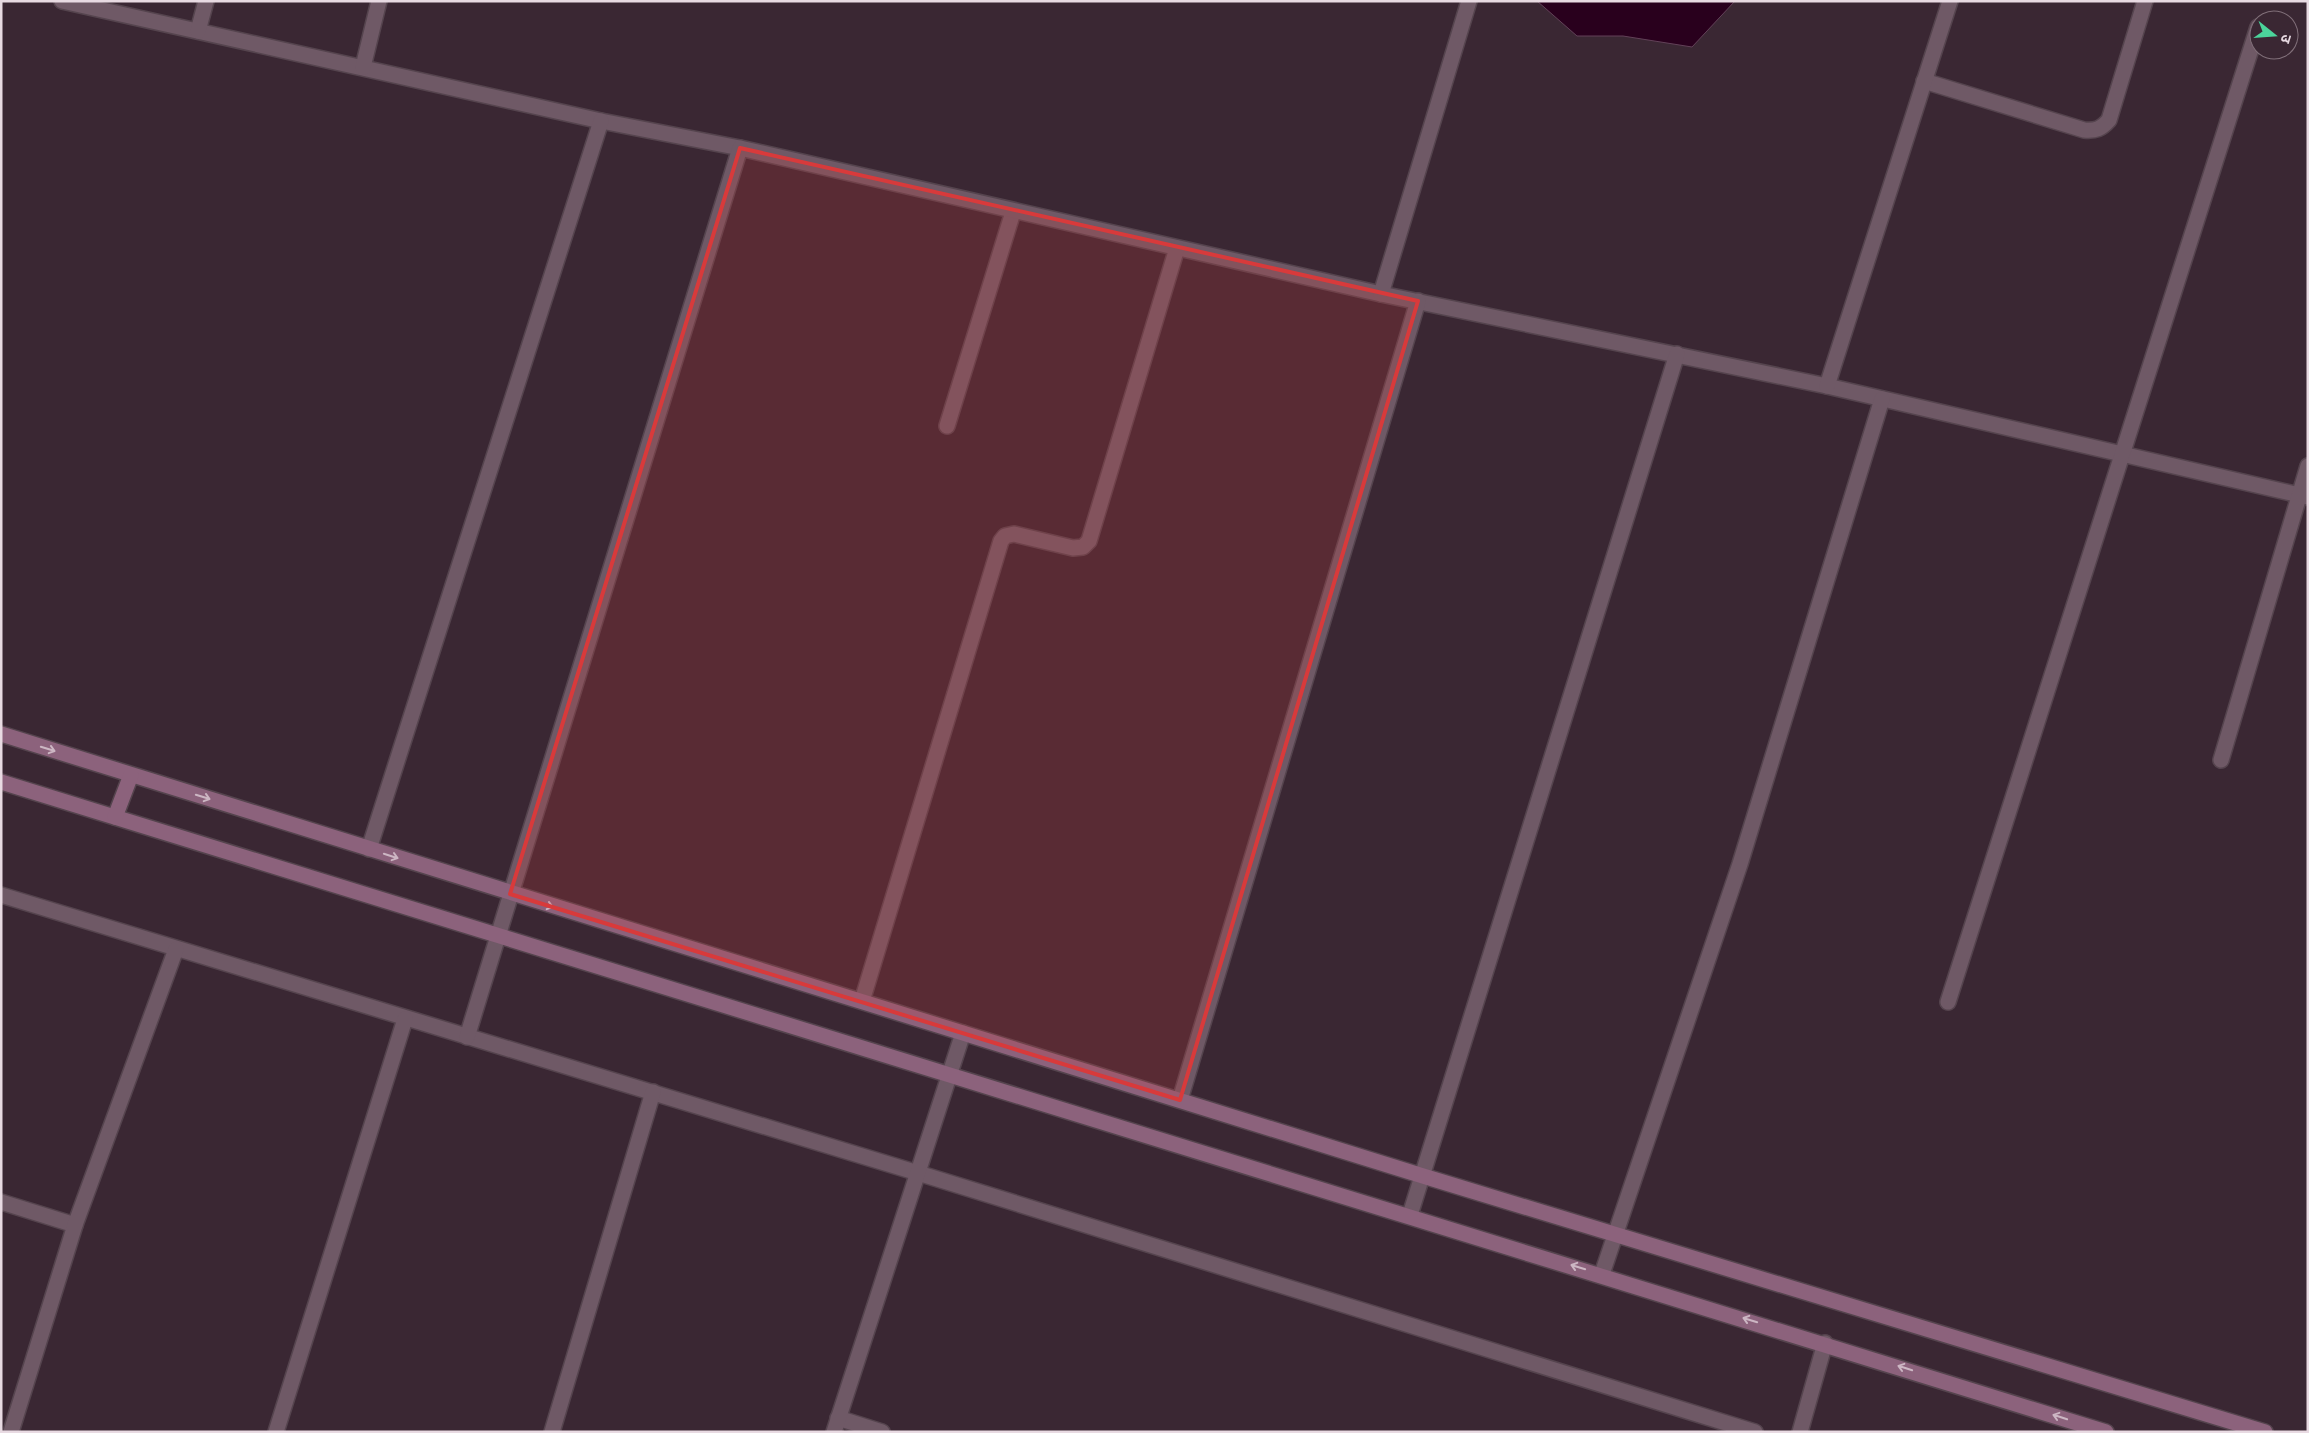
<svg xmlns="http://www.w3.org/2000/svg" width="2309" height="1433" viewBox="0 0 2309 1433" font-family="Jost,'Noto Sans Devanagari',sans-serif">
<rect width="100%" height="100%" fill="#3a2733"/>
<!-- water -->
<polygon fill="#29001d" stroke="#624158" points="1537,1 1735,1 1692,47 1623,36 1577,36"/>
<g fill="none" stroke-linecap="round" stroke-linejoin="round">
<!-- lane casing -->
<g stroke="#55444e" stroke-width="18">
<polyline id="lane" points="947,426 1013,212"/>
</g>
<!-- street casing -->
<g stroke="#55444e" stroke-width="18">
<g id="street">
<polyline points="62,1 601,121 740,148 1381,294 1827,386 2308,497"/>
<polyline points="198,31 206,1"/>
<polyline points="363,67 379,1"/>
<path d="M1924,81L2084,130C2096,131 2101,129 2109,120L2145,1"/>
<polyline points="1381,294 1469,1"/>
<polyline points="1827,386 1950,1"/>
<polyline points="2221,760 2308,466"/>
<polyline points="369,849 601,121"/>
<polyline points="1,895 918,1173 1755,1432"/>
<polyline points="862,1001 1001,541 1005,536 1014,534 1073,548 1083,547 1089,541 1177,248"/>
<path d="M1948,1002C2051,677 2156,353 2258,27"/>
<polyline points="467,1037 740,148"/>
<polyline points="1180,1100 1418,301"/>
<polyline points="1,1202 75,1225"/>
<polyline points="1410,1215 1677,354"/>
<polyline points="1602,1274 1740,864 1882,399"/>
<polyline points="838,1418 882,1432"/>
<polyline points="11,1432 75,1225 176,949"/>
<polyline points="276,1432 405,1019"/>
<polyline points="552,1432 653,1092"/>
<polyline points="834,1432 963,1033"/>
<polyline points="1800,1432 1825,1343"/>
</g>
</g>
<!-- secondary casing -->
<g stroke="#55444e" stroke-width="18">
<g id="secondary">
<polyline points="1,734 1423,1176 2265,1432"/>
<polyline points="1,782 2106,1432"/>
<polyline points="115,817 131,775"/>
</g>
</g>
<!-- lane -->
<use href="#lane" stroke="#6f5966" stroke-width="15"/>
<!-- street -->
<use href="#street" stroke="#6f5966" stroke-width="15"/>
<!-- secondary -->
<use href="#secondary" stroke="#8c627c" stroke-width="15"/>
</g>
<!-- one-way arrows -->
<defs><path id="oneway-shaft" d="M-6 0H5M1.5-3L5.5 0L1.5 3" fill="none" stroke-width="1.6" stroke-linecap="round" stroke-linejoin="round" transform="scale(1.25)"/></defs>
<g stroke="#ccb6c3">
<use href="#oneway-shaft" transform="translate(48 749) rotate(17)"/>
<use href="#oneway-shaft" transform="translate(203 797) rotate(17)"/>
<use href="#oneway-shaft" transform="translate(391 856) rotate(18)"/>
<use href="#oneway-shaft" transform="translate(546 905) rotate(17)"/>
<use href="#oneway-shaft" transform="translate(1578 1267) rotate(-163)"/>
<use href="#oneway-shaft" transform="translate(1750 1320) rotate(-163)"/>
<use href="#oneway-shaft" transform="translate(1905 1368) rotate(-162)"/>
<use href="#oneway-shaft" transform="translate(2060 1417) rotate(-162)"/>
</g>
<!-- marked area -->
<path fill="#d83a3b" fill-opacity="0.2" stroke="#d83a3b" stroke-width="4" stroke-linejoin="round" d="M740,148L1418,301L1180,1100L510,894Z"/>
<!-- border -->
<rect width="2309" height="1433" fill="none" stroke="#e8dae2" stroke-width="5"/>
<!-- north arrow -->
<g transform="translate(2274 35) rotate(107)"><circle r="24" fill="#3a2733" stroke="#806f79"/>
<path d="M0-4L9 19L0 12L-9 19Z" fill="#4bd49b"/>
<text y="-8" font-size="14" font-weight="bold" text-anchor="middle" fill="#e8dae2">उ</text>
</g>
</svg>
